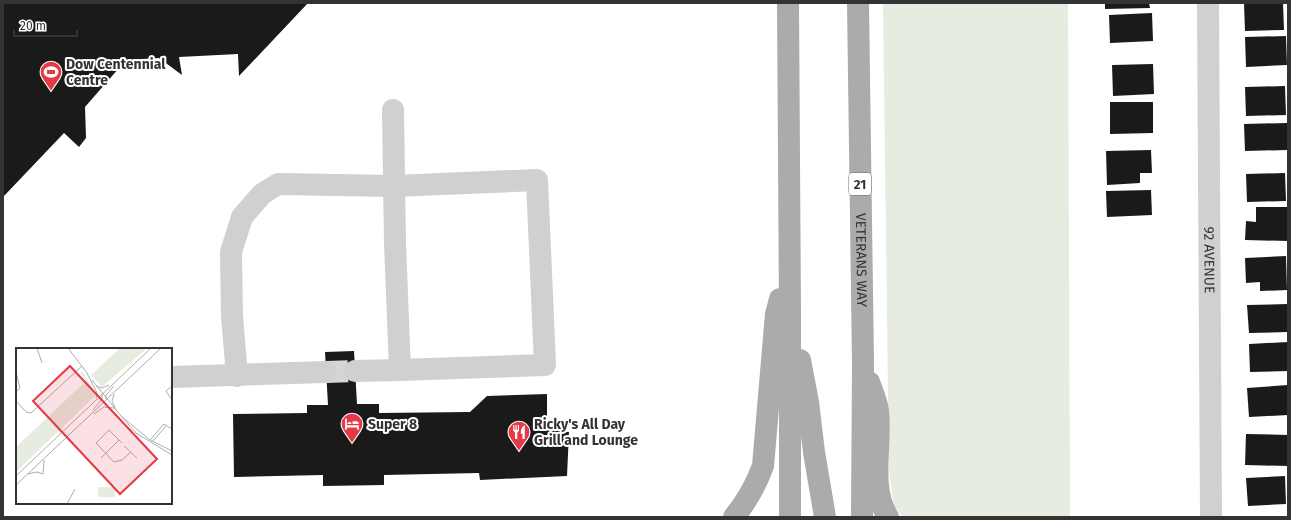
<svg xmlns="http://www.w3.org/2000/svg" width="1291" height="520" viewBox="0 0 1291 520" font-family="'Fira Sans',sans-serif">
<rect width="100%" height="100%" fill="#fff"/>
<!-- green -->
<polygon fill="#e6ecdf" points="883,3 1068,3 1070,517 903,517 894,506 889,472"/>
<!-- building -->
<g fill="#1a1a1a">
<polygon points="3,3 308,3 239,76 238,54 179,57 182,75 159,58 126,60 85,107 86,138 79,147 64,133 4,196"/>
<polygon points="1105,3 1149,3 1150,8 1105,9"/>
<polygon points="1244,3 1283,3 1284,30 1245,31"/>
<polygon points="1152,13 1153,41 1110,43 1109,15"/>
<polygon points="1286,36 1287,65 1246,67 1245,37"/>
<polygon points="1153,64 1154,94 1113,96 1112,65"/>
<polygon points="1285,86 1286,115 1246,116 1245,87"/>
<polygon points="1110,102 1153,102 1153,133 1110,134"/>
<polygon points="1287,123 1287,150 1245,151 1244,124"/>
<polygon points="1151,150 1152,173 1140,173 1140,183 1107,185 1106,151"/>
<polygon points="1285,173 1286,201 1247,202 1246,174"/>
<polygon points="1151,190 1152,215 1107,217 1106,191"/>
<polygon points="1256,207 1288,207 1288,241 1245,240 1246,221 1256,222"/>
<polygon points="1286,256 1287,290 1260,291 1260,282 1246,283 1245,258"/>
<polygon points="1288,304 1288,332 1249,333 1247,305"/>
<polygon points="1288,342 1288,371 1250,372 1249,344"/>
<polygon points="354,351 357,404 379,404 379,413 470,412 487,396 547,394 547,430 569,432 567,476 480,480 479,473 384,475 384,485 323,486 323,475 234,477 233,414 307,413 307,405 328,405 325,352"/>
<polygon points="1288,385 1288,415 1249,417 1247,388"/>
<polygon points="1246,434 1288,435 1288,466 1245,465"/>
<polygon points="1285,476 1286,504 1248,506 1246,478"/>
</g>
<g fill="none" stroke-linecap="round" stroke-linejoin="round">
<!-- minor-tunnel -->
<polyline stroke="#d6d6d6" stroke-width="22" stroke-dasharray="22 11" stroke-linecap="butt" points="326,372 355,371"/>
<!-- minor -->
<g stroke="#d0d0d0" stroke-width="22">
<path id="s1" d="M1208,3L1211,517"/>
<polyline points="355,371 400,370 395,244 393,110"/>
<polyline points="237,376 232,316 231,252 242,217 262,194 278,184 394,186 537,180 545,365 400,370"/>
<polyline points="171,377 326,372"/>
</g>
<!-- major -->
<g stroke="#ababab" stroke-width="22">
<polyline points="788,3 790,312 790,517"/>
<path id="s2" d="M858,3L863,364L862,517"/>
<polyline points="800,360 808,402 814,452 825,517"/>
<path d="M869,382C872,391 877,401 878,411C882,444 869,488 888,517"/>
<path d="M734,517C747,501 756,485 763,466L776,314L780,299"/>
</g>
</g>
<!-- icons -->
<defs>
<g id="stadium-pin" transform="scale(1.15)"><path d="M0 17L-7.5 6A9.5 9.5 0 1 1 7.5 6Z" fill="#e63946" stroke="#fff"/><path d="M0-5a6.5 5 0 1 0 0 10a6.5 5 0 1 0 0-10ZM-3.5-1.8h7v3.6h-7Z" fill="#fff"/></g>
<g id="hotel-pin" transform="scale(1.15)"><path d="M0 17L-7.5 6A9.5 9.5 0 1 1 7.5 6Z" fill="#e63946" stroke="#fff"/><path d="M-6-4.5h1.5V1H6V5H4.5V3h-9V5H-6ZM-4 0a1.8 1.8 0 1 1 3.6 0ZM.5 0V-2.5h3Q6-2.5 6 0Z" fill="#fff"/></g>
<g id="restaurant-pin" transform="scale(1.15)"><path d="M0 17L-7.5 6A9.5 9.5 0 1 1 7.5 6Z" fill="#e63946" stroke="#fff"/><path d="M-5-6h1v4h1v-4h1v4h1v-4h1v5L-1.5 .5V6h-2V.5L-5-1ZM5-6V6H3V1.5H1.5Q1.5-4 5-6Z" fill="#fff"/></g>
</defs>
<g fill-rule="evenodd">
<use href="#stadium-pin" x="51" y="72"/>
<use href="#hotel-pin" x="352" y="424"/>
<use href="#restaurant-pin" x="519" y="432"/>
</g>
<g text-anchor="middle" stroke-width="4" stroke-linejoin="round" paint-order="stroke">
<!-- shield labels -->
<rect fill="#fff" stroke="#707070" stroke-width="1" x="849" y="173" width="22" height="22" rx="3"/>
<g font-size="13" font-weight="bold" fill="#333">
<text x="860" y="189">21</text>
</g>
<!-- poi labels -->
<g font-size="14" font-weight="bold" fill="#333" stroke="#fff" text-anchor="start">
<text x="66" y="69">Dow Centennial<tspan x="66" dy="16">Centre</tspan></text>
<text x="368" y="429">Super 8</text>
<text x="534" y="429">Ricky's All Day<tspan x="534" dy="16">Grill and Lounge</tspan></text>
</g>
<!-- street labels -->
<g font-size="14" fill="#333" stroke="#fff">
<text dy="5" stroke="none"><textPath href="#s2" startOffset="257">VETERANS WAY</textPath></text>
<text dy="5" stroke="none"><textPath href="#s1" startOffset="257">92 AVENUE</textPath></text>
</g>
</g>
<!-- overview -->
<g transform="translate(16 348)">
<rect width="156" height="156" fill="#fff"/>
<path d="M104,0H131L86,39L75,27ZM64,24H67L80,47L0,124V99L70,33ZM82,139H99V149H82Z" fill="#e6ecdf"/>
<path fill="none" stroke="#adadad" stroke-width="1" d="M21,0L26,15M52,0L71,25M0,24L4,40L0,44M71,25L81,45L80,50M76,32L105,68L134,92L156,103M80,38L86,40L93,37M156,38L150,43L156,52M98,46L96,53L100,62M90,51V47L98,38M0,53L10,64L15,65L66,18M77,62L86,51V46M78,66L88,59L98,60M105,68L120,85L156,107M103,92L93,82L80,95L98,114L106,112L115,104M134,92L148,76L156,81M137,93L150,78M108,98L121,110M85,110L103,92L106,95M12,126L21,124L27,126M27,126L28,112M0,128L135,0M0,137L145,0M51,156L59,141"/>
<path fill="#e63946" fill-opacity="0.15" stroke="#e63946" stroke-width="2" d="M54,18L141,111L104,146L17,53Z"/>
<rect width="156" height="156" fill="none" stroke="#333" stroke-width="2"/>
</g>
<!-- border -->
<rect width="1291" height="520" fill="none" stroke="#333333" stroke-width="8"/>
<!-- scale -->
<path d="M14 30v6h63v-6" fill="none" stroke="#333333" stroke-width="2"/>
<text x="20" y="30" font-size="12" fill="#333333" stroke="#ffffff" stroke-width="3" paint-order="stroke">20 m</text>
</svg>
